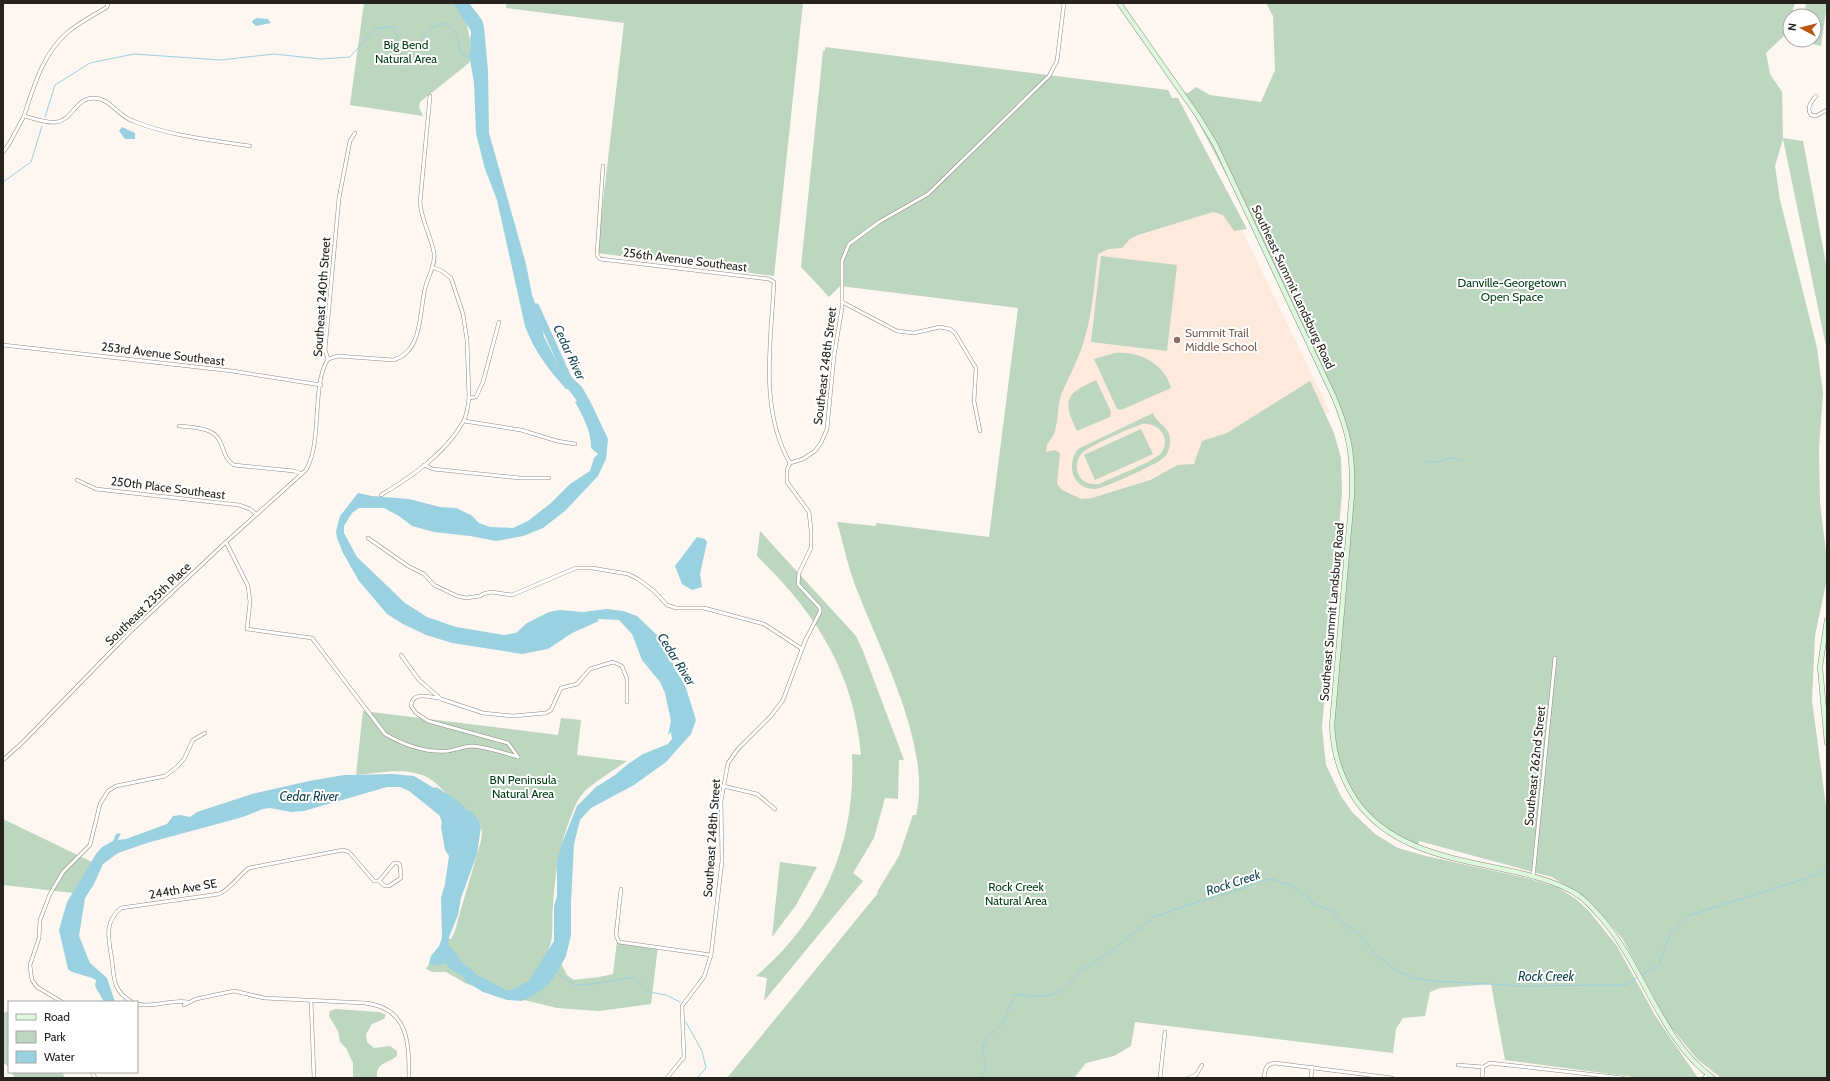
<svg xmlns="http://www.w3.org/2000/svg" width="1830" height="1081" viewBox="0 0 1830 1081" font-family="Cabin,sans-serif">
<rect width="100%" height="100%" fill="#fef6f1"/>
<!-- built -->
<polygon fill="#fdeadc" points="1225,195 1330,412 1037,521 1068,268"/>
<!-- green -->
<g fill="#bcd6bf" fill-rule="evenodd">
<polygon points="364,3 466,3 466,20 472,52 469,63 420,102 419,107 423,116 350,105"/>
<polygon points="507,3 803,3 774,276 597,253 624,23 506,8"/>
<path d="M1266,3H1795L1785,35L1766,53L1770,74L1782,92L1783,138L1803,141L1827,269V351L1783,139L1775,166L1780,200L1817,348L1823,393L1819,448L1820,503L1827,560V578L1815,636L1812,700L1827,814V1078H1721L1698,1060L1669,1025L1622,938L1591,902L1552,877L1419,841L1418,848C1366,830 1341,795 1333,742L1351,482V466L1343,421L1266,249L1182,92L1188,93L1196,87L1210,95L1261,102L1275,70L1273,16Z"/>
<polygon points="1806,3 1827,3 1821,46 1800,41 1814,40 1814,16 1804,16"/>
<path d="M825,47L1168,90L1172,98H1178L1247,229L1234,231L1223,215L1213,212L1138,235L1130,239L1122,248L1109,249L1098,254C1094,286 1092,320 1081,350C1075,366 1067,380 1061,395C1056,411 1060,432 1047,444L1046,452L1055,450L1060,453L1057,484L1062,490L1081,499L1092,498L1150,480L1178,465L1194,464L1202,441L1227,433L1310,381L1334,433L1341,458L1342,492L1322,727L1326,765L1341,796L1352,812L1375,834L1398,848L1426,856L1530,879L1557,887L1576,899L1589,911L1617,946L1656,1017L1698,1078H1641L1505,1060L1491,984L1440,988L1430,992L1425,1016L1403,1018L1396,1029L1393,1053L1135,1022L1131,1046L1114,1056L1086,1063L1074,1078H727L878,893L877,892L899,856L913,815H916C932,749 883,657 859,595C849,572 844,546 837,522L876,526V523L989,537L1018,308L840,286L829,297L801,267L823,51H825Z"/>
<polygon points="1101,256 1177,265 1167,351 1091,342"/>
<path d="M1115,353C1139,351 1164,363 1171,388L1121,410L1117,409L1094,359Z"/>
<path d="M1096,380L1111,412L1110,417L1077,431C1062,400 1065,394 1096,380Z"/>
<path d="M1153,413C1157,424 1170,427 1170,440C1170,448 1168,455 1162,459C1155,465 1102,489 1095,489C1072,489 1066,464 1078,449ZM1142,424C1158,422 1171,437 1162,452C1156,461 1111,478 1099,484C1092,485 1084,483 1080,477C1075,470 1076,460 1081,454C1088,446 1131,428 1142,424Z"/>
<polygon points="1141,429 1153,454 1095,480 1084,455"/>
<path d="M760,531L856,636L863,651L904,760H899L898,799L885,798L874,838L853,873L863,881L764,1001L767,978L756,976C824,918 856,843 852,754L861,755C854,672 816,613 757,556Z"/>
<path d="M363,711L558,735L561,718L581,720L577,755L627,761C614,770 599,779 587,789C578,797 574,808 570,819C559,847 555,875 553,905C551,922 555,935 548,951L555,952L567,975L574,980C587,978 599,978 613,974L617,941L658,946L651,1004L599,1011L557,1008L488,991L467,984L446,972H433L426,969L444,938L451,939L455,931C461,907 469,883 476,858C478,849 482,842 482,832C481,817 468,811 458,804C448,797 441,786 430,779C409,766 379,773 356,775Z"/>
<polygon points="3,819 92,862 73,893 3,885"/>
<polygon points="780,862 817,867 796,905 772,937"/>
<path d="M336,1009L379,1012L386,1015L384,1019L372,1024L366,1034L367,1042L374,1048L390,1046L397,1051V1056C387,1064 376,1062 377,1078H353V1063L346,1048L340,1042L338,1031L329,1016L330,1011Z"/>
<polygon points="9,1011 9,1068 3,1062 3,1013"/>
<polygon points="11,1072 63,1072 64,1078 15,1078"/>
</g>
<!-- water -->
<g fill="#9ad1e0">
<path d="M453,3H469L482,20L484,27L488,71L489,133L526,264L532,295L540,316L544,337L558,364L582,387L591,403L608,439L606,459L598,476L565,511L543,528L523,536L496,541L470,536L434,532L412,526L399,516L384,508H359L352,513L344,526V533L357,557L405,603L427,617L456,627L504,635L516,633L527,623L549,612L560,610L583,612L607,609L623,611L637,616L658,636L686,688L696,720L691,734L666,762L634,785L591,808L580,820L574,844L571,903V935L566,956L558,971L547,986L531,997L522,1001L507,1000L483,992L467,982L453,964L444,963L434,966L429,963L431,956L439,946L442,938L441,898L445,884L449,856L445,850L441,827L442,822L439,815L409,791L400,787H387L304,811L291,812L270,808L263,809L243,817L147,843L118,853L103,864L94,884L85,898L79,936L90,963L107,978L115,1002H104L95,986L96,980C88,975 72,974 68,969L59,930L67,902L96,854L102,847L113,841L116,834L121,833L118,840L126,839L167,824L173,816L180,815L190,817L197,812L252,794L309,781L344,775L393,774L414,776L434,788L453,806L470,811L478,819L481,827L477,854L461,898L458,915L449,937L448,944L462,962L479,976L508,991C512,991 522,984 528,982L554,941V906L557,896V862L561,846L577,806L596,787L615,775L628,764L643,754L668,744L672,739L671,732L668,735L671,721L665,693L660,682L642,660L632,634L619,620L597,619L599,621L572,633L548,649L522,654L452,643L426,635L403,624L387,614L359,581L343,553L337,538L336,531L340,516L358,493L372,496L409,499L440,507L456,508L471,515L479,523L490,527L513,528L528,521L551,503L570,484L590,471L594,458L598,454L591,448C592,433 583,416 575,402L577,401L568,389H566C549,370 534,351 525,326L497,200L485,169L476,133L474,83L469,54L471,50L470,37L471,36V31Z"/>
<polygon points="257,18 268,19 271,23 256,26 252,22 253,20"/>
<polygon points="122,127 135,133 135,139 125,139 119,131"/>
<polygon points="697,537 705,539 707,542 700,574 702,587 692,590 682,584 675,566"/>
</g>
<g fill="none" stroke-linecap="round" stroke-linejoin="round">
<!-- stream -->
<g stroke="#9ad1e0" stroke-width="1">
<polyline points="45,117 55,85 90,63 134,54 220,60 274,54 321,59 350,57 376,28 393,27 400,44 415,48 431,28 445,23 457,34 461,54 470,58"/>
<polyline points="3,182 31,162 42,126"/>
<path d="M1426,461C1436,464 1443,461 1452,457L1461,461"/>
<polyline points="557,973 575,985 593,984 634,977 649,992 666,995 680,1002"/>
<polyline points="1642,975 1659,965 1670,934 1690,915 1817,875 1827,866"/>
<polyline points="686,1022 702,1051 706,1068 697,1078"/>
<path d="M981,1078C992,1064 981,1059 983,1046C985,1038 994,1032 999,1027C1007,1017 1009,1004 1017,994L1030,997L1051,995L1063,990L1082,970L1111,951L1154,917L1188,905L1241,889L1261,881L1272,879L1292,886L1300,893L1308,897L1312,903L1333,911L1342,923L1359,933L1378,957L1396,970L1415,978L1435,981L1519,986L1626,985L1638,977"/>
</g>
<!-- river -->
<g stroke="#9ad1e0" stroke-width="7">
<polyline points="536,307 569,380"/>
<polyline points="436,791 459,806 465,814"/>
<polyline points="446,956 452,966 466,974"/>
</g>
<!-- street casing -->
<g stroke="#93887f" stroke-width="4">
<g id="street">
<path d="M1816,96C1811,102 1806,108 1811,115L1816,116L1827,110"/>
<path d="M24,116C34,86 43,53 68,32C80,22 94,15 107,7L108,3"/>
<path d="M3,152L9,144L24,116C33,118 47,124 57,122C75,119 76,93 100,99C112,102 120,117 133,121C170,136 211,140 250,146"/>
<path d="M603,166L597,255L600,259L769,279L774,282C771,342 759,409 790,463"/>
<polyline points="432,267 442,271 451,278 463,314 467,340 469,398"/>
<polyline points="842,302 897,331 914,333 940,327 950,329 955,333 976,368 974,401 980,431"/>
<polyline points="3,345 232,371 321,385"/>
<path d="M328,359L338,356L393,360C423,352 419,313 425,289C427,278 436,265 434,253C431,236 422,222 420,203L430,96"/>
<polyline points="328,359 325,350 339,198 350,141 355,133"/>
<polyline points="464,421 521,430 557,441 575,444"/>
<path d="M179,426C189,427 202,427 211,432C225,439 221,458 234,465L294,471L302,474"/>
<polyline points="424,465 433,469 520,478 549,478"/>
<polyline points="77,480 96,489 239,505 250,509 256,514"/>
<path d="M381,495C411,477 445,454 463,422C467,416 468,406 469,398L476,397L483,382L499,322"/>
<polyline points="368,538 408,566 424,574 434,585 457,596 466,598 480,596 483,594 491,592 512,595 576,568 592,568 628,574 638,579 654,591 667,605 676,608 704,608 764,624 802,649"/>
<path d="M226,542L248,586L250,602L247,629L312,638L385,734C404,745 426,753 448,751C456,750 464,746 472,746C488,747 503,753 518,757"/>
<polyline points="401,655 419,680 441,699 483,713 513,716 546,713 551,710 561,688 577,684 590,669 613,662 622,666 627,679 627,702"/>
<path d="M439,698C429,697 412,691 411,706L416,713L428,721L508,743L518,757"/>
<path d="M3,760L23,742L129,633L226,542L306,470C323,441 311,386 328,359"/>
<polyline points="723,786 757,794 775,809"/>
<polyline points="1533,877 1555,658"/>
<polyline points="621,889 616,935 619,942 711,955"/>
<polyline points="311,1000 314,1078"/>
<polyline points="62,1002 37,987 32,980 31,974 30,965 39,938 40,920 50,894 63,872 90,845 100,804 108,791 116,786 165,776 177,767 184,759 193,740 205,733"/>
<path d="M132,1002C113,991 114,979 112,960C109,940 103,923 121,908L219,894C231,889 239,875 249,868L343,850L349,852L374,881H379L394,863H398L400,865L401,878L389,886H385L379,881"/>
<path d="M137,1004C154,1008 171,999 188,1002"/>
<path d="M184,1005L196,999L234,991L264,998L365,1003C409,1008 409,1043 409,1078"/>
<polyline points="1458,1065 1483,1067 1490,1063 1623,1078"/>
<polyline points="92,1072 95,1078"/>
<polyline points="667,1078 684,1057 682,1006 704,977 711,955 722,861 721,801 728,763 738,749 771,716 783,700 805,641 820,612 820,608 798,584 799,573 811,548 811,530 809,512 787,482 787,470 790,463 803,459 815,451 821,443 827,429 834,356 842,308 842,261 849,244 879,222 928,194 1049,76 1057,61 1064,3"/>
<polyline points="1160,1078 1165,1032"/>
<polyline points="1189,1078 1196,1075 1202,1065"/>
<path d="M1264,1078C1265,1070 1265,1064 1275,1063L1392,1078"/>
<polyline points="1311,1078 1312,1067"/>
<polyline points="1482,1078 1483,1067"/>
<polyline points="1704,1078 1708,1074"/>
</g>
</g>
<!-- secondary casing -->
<g stroke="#93887f" stroke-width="5.5">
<g id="secondary">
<path d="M1119,3L1198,116L1215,144L1334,397C1349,433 1353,454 1352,494L1332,725C1333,752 1340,776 1355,799C1393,855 1464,859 1524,874C1543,879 1561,884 1578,895C1588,902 1595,911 1603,920C1644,968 1661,1041 1713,1078"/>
<polyline points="1827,620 1820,667 1827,743"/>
</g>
</g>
<!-- street -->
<use href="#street" stroke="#fff" stroke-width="3"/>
<!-- secondary -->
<use href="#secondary" stroke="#ddf9dd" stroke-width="4.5"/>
</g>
<!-- markers -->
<circle fill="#8d6e63" stroke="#fff" stroke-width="1.5" cx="1177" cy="340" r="4"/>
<g text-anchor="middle" stroke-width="4" stroke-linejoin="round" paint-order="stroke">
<!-- park labels -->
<g font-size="12" fill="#003e15" stroke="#fff">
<text x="406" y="49">Big Bend<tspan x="406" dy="14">Natural Area</tspan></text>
<text x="1512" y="287">Danville-Georgetown<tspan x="1512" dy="14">Open Space</tspan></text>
<text x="523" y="784">BN Peninsula<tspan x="523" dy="14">Natural Area</tspan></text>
<text x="1016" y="891">Rock Creek<tspan x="1016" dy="14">Natural Area</tspan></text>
</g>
<!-- street labels -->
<g font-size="12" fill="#26221e" stroke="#fff">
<text transform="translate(685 260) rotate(7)" y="4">256th Avenue Southeast</text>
<text transform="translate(1293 287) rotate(65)" y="4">Southeast Summit Landsburg Road</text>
<text transform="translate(322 297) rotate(-86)" y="4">Southeast 240th Street</text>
<text transform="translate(163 354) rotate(7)" y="4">253rd Avenue Southeast</text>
<text transform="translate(825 366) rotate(-83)" y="4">Southeast 248th Street</text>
<text transform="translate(168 488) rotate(7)" y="4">250th Place Southeast</text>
<text transform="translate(148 604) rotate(-44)" y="4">Southeast 235th Place</text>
<text transform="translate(1332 612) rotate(-85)" y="4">Southeast Summit Landsburg Road</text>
<text transform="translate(1535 766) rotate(-84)" y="4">Southeast 262nd Street</text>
<text transform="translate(712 838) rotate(-86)" y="4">Southeast 248th Street</text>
<text transform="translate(183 889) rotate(-10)" y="4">244th Ave SE</text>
</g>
<!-- education labels -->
<g font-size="12" fill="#785e54" stroke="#fff" text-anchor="start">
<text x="1185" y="337">Summit Trail<tspan x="1185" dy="14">Middle School</tspan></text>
</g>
<!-- water labels -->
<g font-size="13" font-style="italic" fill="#184853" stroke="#fff">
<text transform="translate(570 352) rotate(65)" y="5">Cedar River</text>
<text transform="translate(677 659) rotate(58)" y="5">Cedar River</text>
<text x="309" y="801">Cedar River</text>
<text transform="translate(1233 882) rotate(-18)" y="5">Rock Creek</text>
<text x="1546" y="981">Rock Creek</text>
</g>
</g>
<!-- border -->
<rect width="1830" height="1081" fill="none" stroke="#26221e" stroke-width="8"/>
<!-- legend -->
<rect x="8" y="1001" width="130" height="72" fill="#ffffff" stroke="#a8a7a5"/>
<rect x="16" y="1014" width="20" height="6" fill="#ddf9dd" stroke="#a8a7a5"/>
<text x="44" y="1021" font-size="12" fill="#26221e">Road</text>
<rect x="16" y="1031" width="20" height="12" fill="#bcd6bf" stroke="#a8a7a5"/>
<text x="44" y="1041" font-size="12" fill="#26221e">Park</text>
<rect x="16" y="1051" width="20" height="12" fill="#9ad1e0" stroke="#a8a7a5"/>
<text x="44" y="1061" font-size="12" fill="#26221e">Water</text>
<!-- north arrow -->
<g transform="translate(1802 28) rotate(277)"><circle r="19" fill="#ffffff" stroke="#a8a7a5"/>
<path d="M0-3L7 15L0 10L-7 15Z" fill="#b75615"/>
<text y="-6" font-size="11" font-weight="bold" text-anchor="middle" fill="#26221e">N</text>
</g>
</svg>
